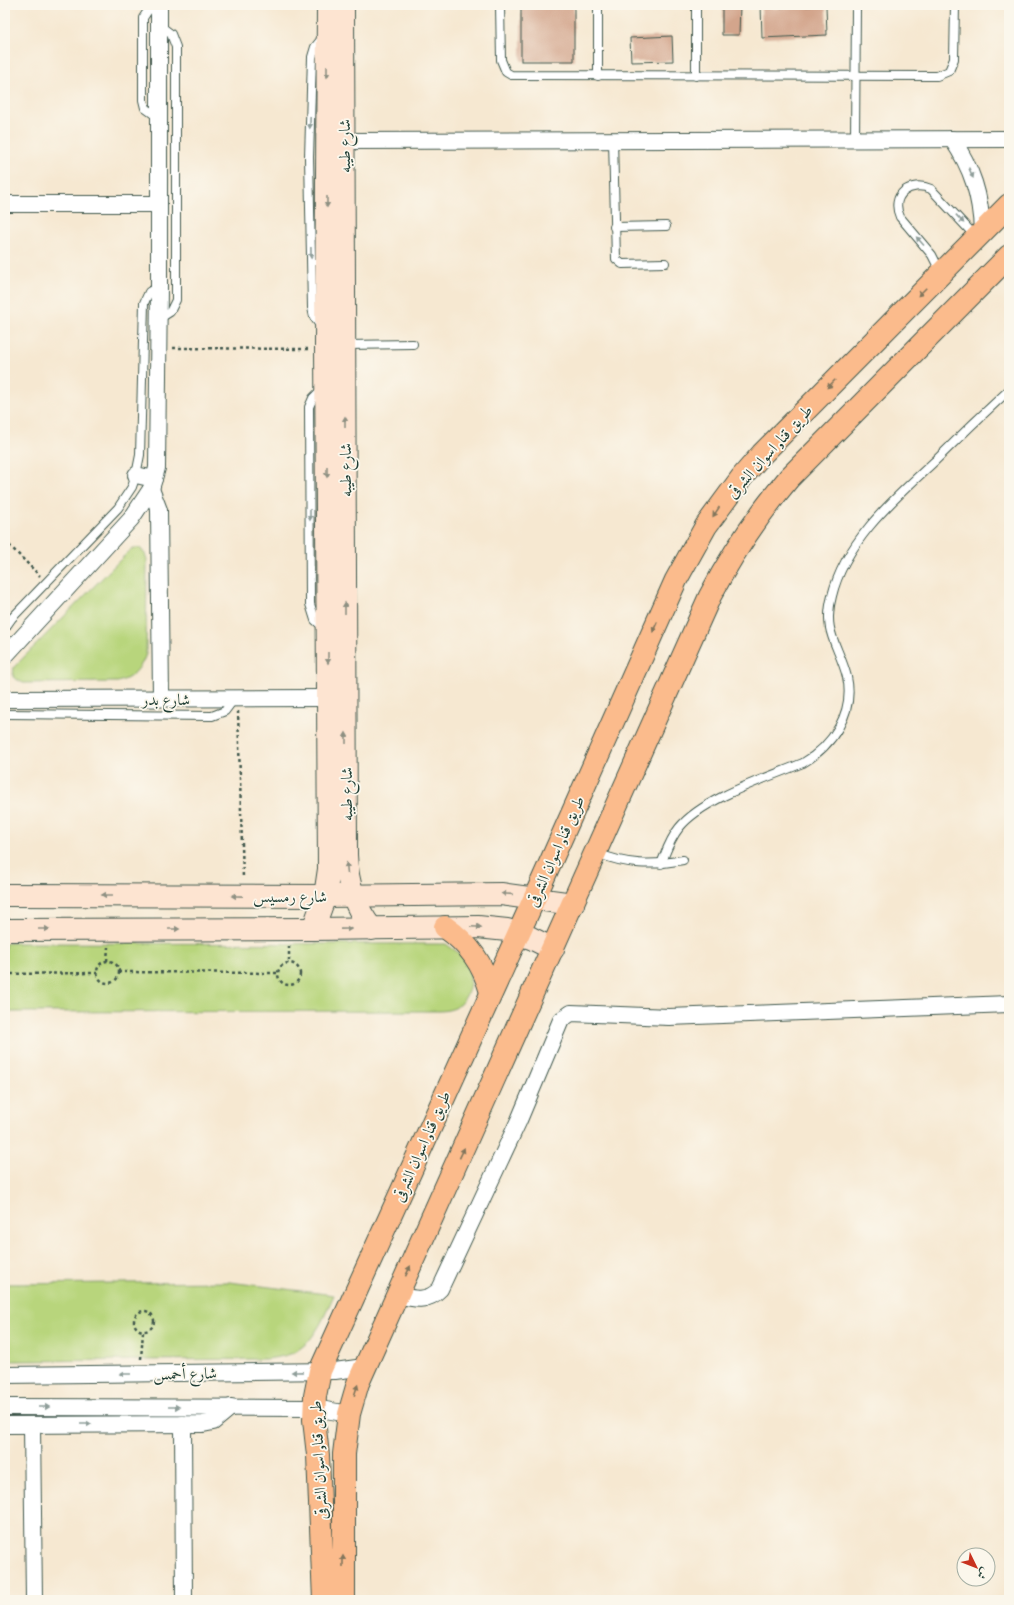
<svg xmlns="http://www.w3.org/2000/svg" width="1014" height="1605" viewBox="0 0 1014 1605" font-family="'IM FELL Great Primer',Amiri,serif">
<rect width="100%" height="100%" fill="#fbf7ec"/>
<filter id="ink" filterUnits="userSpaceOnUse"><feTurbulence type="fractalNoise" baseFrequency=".025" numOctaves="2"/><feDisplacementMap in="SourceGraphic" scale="8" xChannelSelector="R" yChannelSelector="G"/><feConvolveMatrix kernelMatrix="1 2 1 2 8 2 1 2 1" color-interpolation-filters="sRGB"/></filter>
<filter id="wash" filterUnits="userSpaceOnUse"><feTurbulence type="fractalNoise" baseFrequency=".012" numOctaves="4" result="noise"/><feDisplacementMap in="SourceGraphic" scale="16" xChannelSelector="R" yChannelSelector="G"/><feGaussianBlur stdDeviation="0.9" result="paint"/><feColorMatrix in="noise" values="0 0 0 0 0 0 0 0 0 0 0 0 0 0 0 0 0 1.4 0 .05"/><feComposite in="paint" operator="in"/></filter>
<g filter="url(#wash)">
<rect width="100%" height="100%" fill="#f6e8d1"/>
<!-- green -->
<g fill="#b8d57c" stroke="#6c8958">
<path d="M135,548H140L145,554L147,560L146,654C141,668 133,678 118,682L23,683L13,677L14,667L129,551Z"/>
<path d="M5,943L446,944C451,948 457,951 461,955C476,970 472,997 455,1008C450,1010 444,1011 439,1011L5,1012Z"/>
<path d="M229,1282L334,1295C325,1314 317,1338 298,1350C290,1356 278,1357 268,1359L5,1361V1284Z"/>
</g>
<g id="blocks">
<!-- building -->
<g fill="#d3a58c">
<rect x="521" y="5" width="53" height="56"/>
<polygon points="722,5 740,5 739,35 722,35"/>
<polygon points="761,5 772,5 772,8 826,6 827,35 762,38"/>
<polygon points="672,36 673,61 631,62 630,38"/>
</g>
</g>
</g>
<g filter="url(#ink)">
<use href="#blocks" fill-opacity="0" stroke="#3f574c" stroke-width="1"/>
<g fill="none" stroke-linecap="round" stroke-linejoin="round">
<!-- lane casing -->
<g stroke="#3f574c" stroke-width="10">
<g id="lane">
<polyline points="156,5 149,9 143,18 143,100 145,108 159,118"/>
<polyline points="500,5 501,60 506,72 511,75 937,76 949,71 954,59 955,5"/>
<polyline points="696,5 696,76"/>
<polyline points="598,76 598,5"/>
<polyline points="613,140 616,259 622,264 665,263"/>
<polyline points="855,140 856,5"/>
<polyline points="614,227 666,226"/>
<path d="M941,273L932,255L900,217C890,195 910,180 931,189L976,237"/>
<polyline points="159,319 170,312 176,300 176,47 171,34 159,25"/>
<polyline points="321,327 314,317 312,308 309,157 312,57 315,47 323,37"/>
<polyline points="346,345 413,344"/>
<polyline points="323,388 313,398 309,407 310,604 315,620 324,628"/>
<polyline points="5,628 12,618 118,508 132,487 136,475 140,455 144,303 149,292 159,286"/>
<polyline points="5,714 212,716 225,711 234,699"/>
<path d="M597,853C626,865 652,866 683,860"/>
<path d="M661,864C666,852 670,839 679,828C703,798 767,778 803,763C832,746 855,713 847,677C839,645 822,633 832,596C845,541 895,498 935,461C959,437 984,413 1009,390"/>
</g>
</g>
<!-- street casing -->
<g stroke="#3f574c" stroke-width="18">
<g id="street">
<path d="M952,139C972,168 981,196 982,232"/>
<polyline points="344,141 1009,139"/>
<polyline points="5,204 159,204"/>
<polyline points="136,475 154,479"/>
<polyline points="151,489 159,510 161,698"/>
<polyline points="5,656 131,519 151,489 157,468 159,286 159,5"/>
<polyline points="5,699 328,698"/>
<path d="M397,1295C413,1299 427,1303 440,1289L519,1120L561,1020L571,1013L669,1017L1009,1004"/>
<polyline points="5,1375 335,1371 364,1367"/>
<polyline points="5,1407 314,1408 349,1414"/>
<polyline points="183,1424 184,1600"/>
<polyline points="5,1425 203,1424 213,1422 231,1407"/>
<polyline points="32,1425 34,1600"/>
</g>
</g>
<!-- secondary casing -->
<g stroke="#3f574c" stroke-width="24">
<g id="secondary">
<path d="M343,5L346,855C347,882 354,907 372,929"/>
<polyline points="5,895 325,896 501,894 573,904"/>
<polyline points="313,929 325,896 329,869 326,345 328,5"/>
<polyline points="5,930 313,929 478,927 507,930 531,938 553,949"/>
</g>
</g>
<!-- primary casing -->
<g stroke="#3f574c" stroke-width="24">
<g id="primary">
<path d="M445,927C469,944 483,964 491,992"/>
<polyline points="324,1600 318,1455 314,1420 315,1396 320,1371 535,897 676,580 706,526 742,477 762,454 1009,205"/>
<path d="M344,1600V1454L349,1414L358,1383L710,596C732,554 758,515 789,478L1009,256"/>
</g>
</g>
<!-- path -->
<g stroke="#3f574c" stroke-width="2.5" stroke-dasharray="3 3" stroke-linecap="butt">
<polyline points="173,348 310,349"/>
<polyline points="5,541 40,576"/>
<polyline points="238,711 243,878"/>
<polyline points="289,946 289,964"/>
<polyline points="107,961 108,947"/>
<circle cx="108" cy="972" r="11"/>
<circle cx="289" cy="974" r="11"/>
<polyline points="118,972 278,973"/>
<polyline points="5,974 97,973"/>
<circle cx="144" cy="1321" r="10"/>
<polyline points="141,1359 143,1332"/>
</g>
<!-- lane -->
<use href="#lane" stroke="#fff" stroke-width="8"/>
<!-- street -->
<use href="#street" stroke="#fff" stroke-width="16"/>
<!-- secondary -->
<use href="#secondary" stroke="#fde4d1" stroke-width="22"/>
<!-- primary -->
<use href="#primary" stroke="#fbbb8c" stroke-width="22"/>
</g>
<!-- one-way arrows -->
<defs><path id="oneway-solid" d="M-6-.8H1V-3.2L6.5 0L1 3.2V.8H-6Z"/></defs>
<g fill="#8e9082">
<use href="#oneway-solid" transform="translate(327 72) rotate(90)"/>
<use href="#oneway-solid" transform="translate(327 202) rotate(90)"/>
<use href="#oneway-solid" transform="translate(345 422) rotate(-90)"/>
<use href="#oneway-solid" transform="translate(327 472) rotate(90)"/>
<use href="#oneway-solid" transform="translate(345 608) rotate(-90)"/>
<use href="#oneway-solid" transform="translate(328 658) rotate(90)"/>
<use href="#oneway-solid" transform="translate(346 738) rotate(-90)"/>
<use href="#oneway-solid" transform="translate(347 868) rotate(-95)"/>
<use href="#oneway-solid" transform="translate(507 894) rotate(-176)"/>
<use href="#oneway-solid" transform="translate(107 895) rotate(-180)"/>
<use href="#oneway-solid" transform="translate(237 896) rotate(-179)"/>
<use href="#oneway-solid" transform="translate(476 927) rotate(2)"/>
<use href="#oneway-solid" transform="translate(44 929)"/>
<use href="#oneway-solid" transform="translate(174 929)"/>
<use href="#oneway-solid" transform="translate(346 929) rotate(-1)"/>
</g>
<g fill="#8f9e9a">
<use href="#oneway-solid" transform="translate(310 123) rotate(92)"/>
<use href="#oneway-solid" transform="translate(971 173) rotate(67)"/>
<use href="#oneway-solid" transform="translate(960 219) rotate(47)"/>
<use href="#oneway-solid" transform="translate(920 241) rotate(-132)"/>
<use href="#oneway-solid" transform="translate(311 253) rotate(89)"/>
<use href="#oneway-solid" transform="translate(310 515) rotate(90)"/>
<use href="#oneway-solid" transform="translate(297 1372) rotate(179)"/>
<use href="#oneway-solid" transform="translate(125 1374) rotate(180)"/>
<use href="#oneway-solid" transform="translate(44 1407)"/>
<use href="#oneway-solid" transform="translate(174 1407)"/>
<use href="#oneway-solid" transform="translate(86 1424)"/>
</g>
<g fill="#82765c">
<use href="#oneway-solid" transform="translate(922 292) rotate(135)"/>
<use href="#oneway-solid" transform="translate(831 384) rotate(135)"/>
<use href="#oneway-solid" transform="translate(716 512) rotate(124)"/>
<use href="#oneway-solid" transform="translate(655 627) rotate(114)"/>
<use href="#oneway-solid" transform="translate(462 1153) rotate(-65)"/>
<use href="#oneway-solid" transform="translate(408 1271) rotate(-65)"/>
<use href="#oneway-solid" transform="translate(356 1390) rotate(-72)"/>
<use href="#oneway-solid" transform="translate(343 1561) rotate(-90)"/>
</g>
</g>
<g text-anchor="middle" stroke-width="3.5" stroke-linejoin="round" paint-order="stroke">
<!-- street labels -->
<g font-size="16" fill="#1f3d34" stroke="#fbf7ec">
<text transform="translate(344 146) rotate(-90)" y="6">شارع طيبه</text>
<text transform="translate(769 451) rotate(-48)" y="6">طريق قنا, اسوان الشرقى</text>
<text transform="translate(345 470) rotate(-90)" y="6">شارع طيبه</text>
<text x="166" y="705">شارع بدر</text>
<text transform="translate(346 794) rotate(-90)" y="6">شارع طيبه</text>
<text transform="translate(555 851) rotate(-66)" y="6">طريق قنا, اسوان الشرقى</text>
<text x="290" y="902">شارع رمسيس</text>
<text transform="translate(421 1146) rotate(-66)" y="6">طريق قنا, اسوان الشرقى</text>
<text transform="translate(185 1373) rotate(-1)" y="6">شارع أحمس</text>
<text transform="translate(318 1460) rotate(-93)" y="6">طريق قنا, اسوان الشرقى</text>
</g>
</g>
<!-- margin -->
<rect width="1014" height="1605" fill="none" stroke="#fbf7ec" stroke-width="20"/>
<!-- north arrow -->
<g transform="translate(976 1567) rotate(133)"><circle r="19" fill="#fbf7ec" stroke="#a3ada2"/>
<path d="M0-3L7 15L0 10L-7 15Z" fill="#c8321e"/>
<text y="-6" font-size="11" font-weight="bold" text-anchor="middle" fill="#1f3d34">ش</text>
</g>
</svg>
